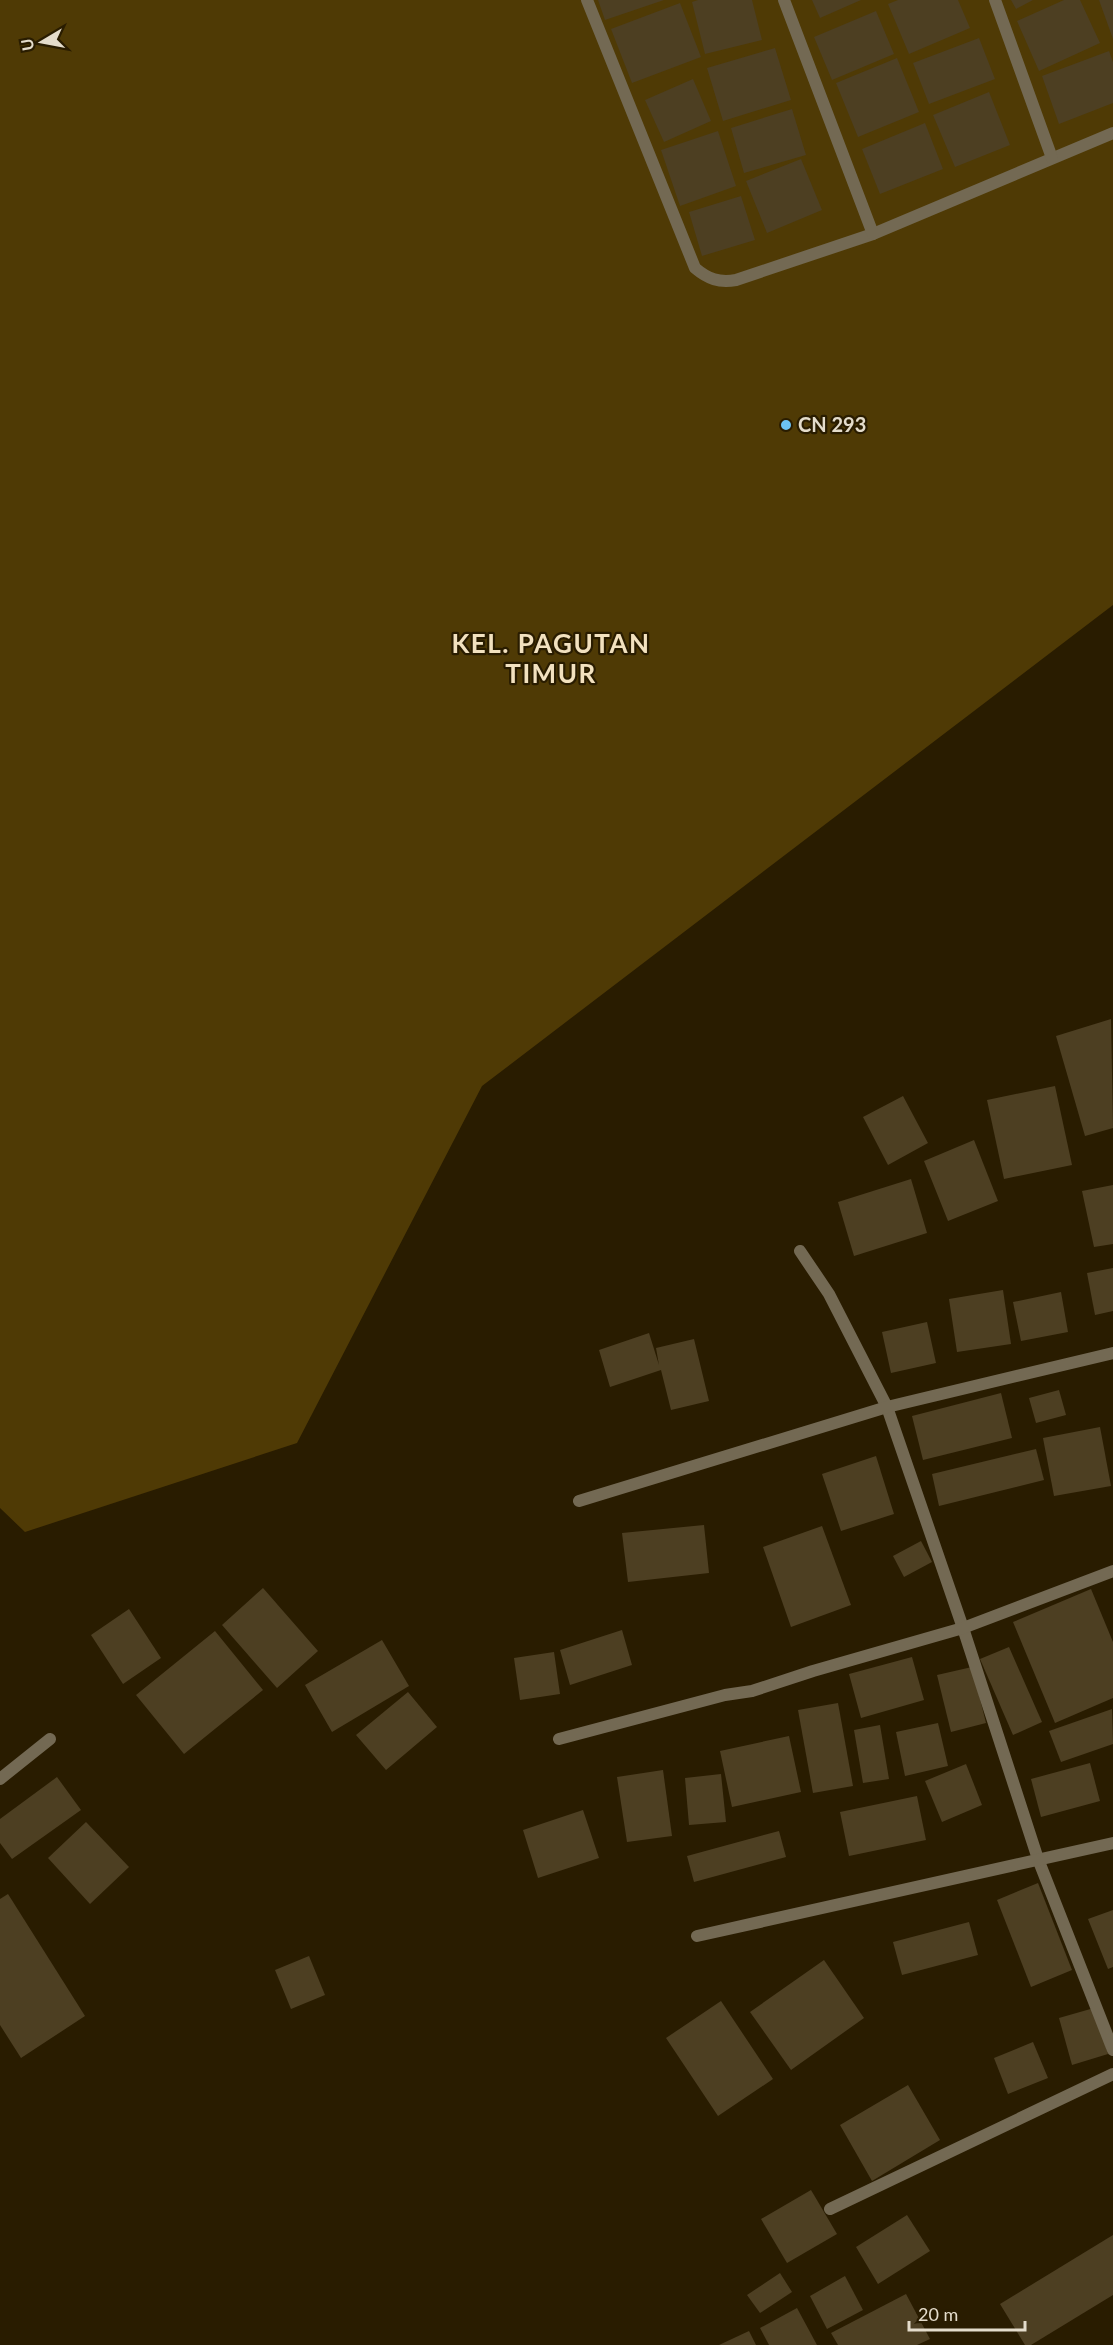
<svg xmlns="http://www.w3.org/2000/svg" width="1113" height="2345" viewBox="0 0 1113 2345" font-family="Lato,sans-serif">
<rect width="100%" height="100%" fill="#291c00"/>
<!-- green -->
<polygon fill="#4f3a05" points="0,0 1113,0 1113,605 482,1086 297,1443 25,1532 0,1508"/>
<!-- building -->
<g fill="#4d3f22">
<polygon points="598,0 664,0 605,20"/>
<polygon points="698,0 752,0 762,40 705,54 692,2"/>
<polygon points="812,0 861,0 820,18"/>
<polygon points="898,0 958,0 970,28 909,54 888,4"/>
<polygon points="1011,0 1033,0 1016,9"/>
<polygon points="1064,0 1080,0 1100,43 1039,71 1017,21"/>
<polygon points="1099,0 1113,0 1113,39"/>
<polygon points="680,3 701,57 632,83 611,29"/>
<polygon points="876,11 894,54 832,80 814,37"/>
<polygon points="979,38 995,79 929,104 913,63"/>
<polygon points="775,48 791,100 723,121 707,68"/>
<polygon points="1109,51 1113,62 1113,103 1059,124 1042,76"/>
<polygon points="897,58 919,112 858,137 836,83"/>
<polygon points="693,79 711,121 664,142 645,100"/>
<polygon points="989,92 1010,145 955,167 933,115"/>
<polygon points="792,109 806,155 744,173 731,128"/>
<polygon points="925,123 943,169 880,194 862,149"/>
<polygon points="718,131 736,186 680,206 661,150"/>
<polygon points="801,159 822,210 767,233 746,181"/>
<polygon points="741,196 755,240 702,256 689,212"/>
<polygon points="1111,1019 1113,1128 1085,1136 1056,1036"/>
<polygon points="1055,1086 1072,1165 1004,1179 987,1100"/>
<polygon points="903,1096 928,1143 888,1165 863,1117"/>
<polygon points="974,1140 998,1201 948,1221 924,1161"/>
<polygon points="911,1179 927,1233 854,1256 838,1202"/>
<polygon points="1113,1185 1113,1244 1094,1247 1082,1191"/>
<polygon points="1113,1268 1113,1311 1095,1315 1087,1273"/>
<polygon points="1003,1290 1011,1344 957,1352 949,1299"/>
<polygon points="1061,1292 1068,1332 1021,1341 1013,1302"/>
<polygon points="927,1322 936,1363 891,1373 882,1332"/>
<polygon points="649,1333 659,1365 656,1348 694,1339 709,1401 671,1410 661,1370 610,1387 599,1350"/>
<polygon points="1059,1390 1066,1415 1036,1423 1029,1398"/>
<polygon points="1001,1393 1012,1438 923,1460 912,1416"/>
<polygon points="1100,1427 1111,1486 1054,1496 1043,1438"/>
<polygon points="1036,1449 1044,1480 939,1506 932,1474"/>
<polygon points="876,1456 894,1514 841,1531 822,1474"/>
<polygon points="704,1525 709,1573 628,1582 622,1533"/>
<polygon points="822,1526 851,1605 791,1627 763,1547"/>
<polygon points="921,1541 932,1562 904,1577 893,1556"/>
<polygon points="263,1588 318,1651 277,1688 222,1625"/>
<polygon points="1091,1589 1113,1642 1113,1698 1055,1723 1013,1622"/>
<polygon points="129,1609 161,1658 123,1684 91,1635"/>
<polygon points="622,1630 632,1665 570,1685 560,1650"/>
<polygon points="215,1631 263,1690 184,1754 136,1695"/>
<polygon points="382,1640 409,1686 332,1732 305,1685"/>
<polygon points="1009,1647 1042,1722 1013,1735 980,1659"/>
<polygon points="554,1652 560,1694 520,1700 514,1658"/>
<polygon points="912,1657 924,1700 861,1718 849,1674"/>
<polygon points="972,1667 986,1723 951,1732 937,1675"/>
<polygon points="408,1692 437,1727 386,1770 356,1735"/>
<polygon points="838,1703 853,1786 813,1793 798,1710"/>
<polygon points="1112,1709 1113,1744 1061,1762 1049,1731"/>
<polygon points="938,1723 948,1766 905,1776 896,1732"/>
<polygon points="880,1725 889,1779 863,1783 854,1730"/>
<polygon points="789,1736 801,1792 732,1807 720,1751"/>
<polygon points="1090,1763 1100,1801 1041,1817 1031,1779"/>
<polygon points="966,1764 982,1805 942,1822 925,1781"/>
<polygon points="663,1770 672,1836 627,1842 617,1777"/>
<polygon points="721,1774 726,1822 689,1825 685,1778"/>
<polygon points="57,1777 81,1810 12,1859 0,1843 0,1819"/>
<polygon points="917,1796 926,1840 849,1856 840,1812"/>
<polygon points="583,1810 599,1858 538,1878 523,1830"/>
<polygon points="86,1822 129,1867 90,1904 48,1858"/>
<polygon points="779,1831 786,1857 694,1882 687,1856"/>
<polygon points="1038,1883 1072,1970 1031,1987 997,1900"/>
<polygon points="8,1894 85,2016 21,2058 0,2025 0,1899"/>
<polygon points="1113,1910 1113,1967 1108,1969 1088,1919"/>
<polygon points="969,1922 978,1955 902,1975 893,1942"/>
<polygon points="309,1956 325,1995 291,2009 275,1970"/>
<polygon points="824,1960 864,2018 791,2070 750,2012"/>
<polygon points="721,2001 773,2079 718,2116 666,2038"/>
<polygon points="1094,2008 1108,2054 1072,2065 1059,2018"/>
<polygon points="1033,2042 1048,2078 1008,2094 994,2058"/>
<polygon points="908,2085 940,2140 872,2181 840,2125"/>
<polygon points="811,2190 837,2234 787,2263 761,2219"/>
<polygon points="907,2215 930,2251 878,2284 856,2247"/>
<polygon points="1113,2235 1113,2295 1031,2345 1025,2345 1000,2304"/>
<polygon points="780,2273 792,2292 760,2313 747,2295"/>
<polygon points="845,2276 863,2310 827,2329 810,2296"/>
<polygon points="906,2294 930,2339 917,2345 838,2345 831,2333"/>
<polygon points="797,2308 817,2345 769,2345 760,2328"/>
<polygon points="749,2331 756,2345 719,2345"/>
</g>
<g fill="none" stroke-linecap="round" stroke-linejoin="round">
<!-- minor -->
<g stroke="#736953" stroke-width="12">
<path d="M587,0L695,268C708,279 719,283 736,280L873,234L1113,133"/>
<polyline points="784,0 873,234"/>
<polyline points="995,0 1052,158"/>
<polyline points="800,1251 829,1294 887,1407 963,1628 1038,1859 1113,2050"/>
<polyline points="579,1501 887,1407 1113,1353"/>
<polyline points="559,1739 725,1695 752,1691 813,1671 963,1628 1113,1571"/>
<polyline points="0,1779 50,1739"/>
<polyline points="697,1936 1113,1843"/>
<polyline points="830,2209 1113,2074"/>
</g>
</g>
<!-- markers -->
<circle fill="#6cc3f2" stroke="#291c00" stroke-width="2" cx="786" cy="425" r="6"/>
<g text-anchor="middle" stroke-width="4.5" stroke-linejoin="round" paint-order="stroke">
<!-- poi labels -->
<g font-size="20" font-weight="bold" fill="#e4dccb" stroke="#291c00" text-anchor="start">
<text x="798" y="432">CN 293</text>
</g>
<!-- district labels -->
<g font-size="26" font-weight="bold" letter-spacing="1.5" fill="#f2e1bf" stroke="#291c00">
<text x="551" y="653">KEL. PAGUTAN<tspan x="551" dy="30">TIMUR</tspan></text>
</g>
</g>
<!-- north arrow -->
<g transform="translate(42 42) rotate(260)" stroke="#291c00" stroke-width="4.5" paint-order="stroke">
<path d="M0-4.5L10 22L0 15L-10 22Z" fill="#e4dccb"/>
<text y="-9" font-size="16" font-weight="bold" text-anchor="middle" fill="#e4dccb">U</text>
</g>
<!-- scale -->
<path d="M909 2321v9h116v-9" fill="none" stroke="#e4dccb" stroke-width="3"/>
<text x="918" y="2321" font-size="18" fill="#e4dccb" stroke="#291c00" stroke-width="4.5" paint-order="stroke">20 m</text>
</svg>
